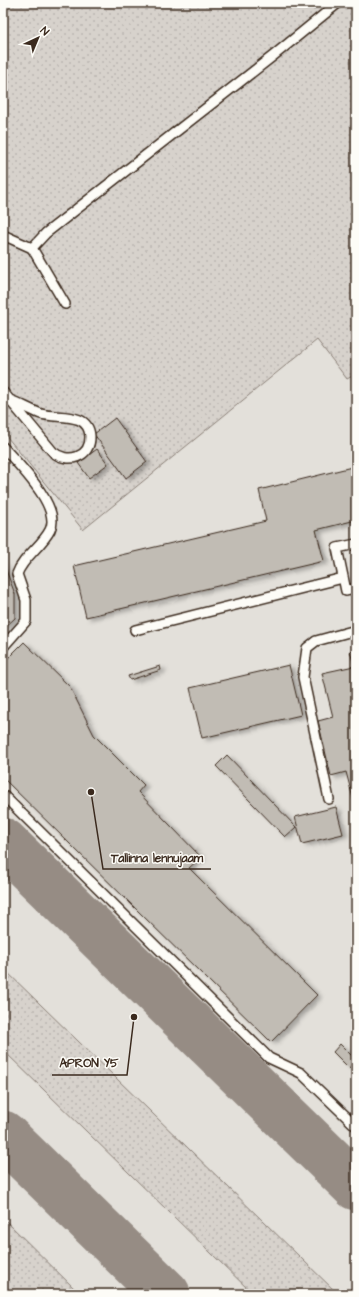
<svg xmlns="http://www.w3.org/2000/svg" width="359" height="1297" viewBox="0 0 359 1297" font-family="'Architects Daughter',sans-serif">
<defs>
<pattern id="grass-dots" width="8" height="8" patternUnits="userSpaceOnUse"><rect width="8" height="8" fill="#d7d2cc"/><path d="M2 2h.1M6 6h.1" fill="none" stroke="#b9b4af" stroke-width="1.8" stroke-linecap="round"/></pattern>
<filter id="shadow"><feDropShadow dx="4.5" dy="2.5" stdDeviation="2" flood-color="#0004"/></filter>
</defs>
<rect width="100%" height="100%" fill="#f1efea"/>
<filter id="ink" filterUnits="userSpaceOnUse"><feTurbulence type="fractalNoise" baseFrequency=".025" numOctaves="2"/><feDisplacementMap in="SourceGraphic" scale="8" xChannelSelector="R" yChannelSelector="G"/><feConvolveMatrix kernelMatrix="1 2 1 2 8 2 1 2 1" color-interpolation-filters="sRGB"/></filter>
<g filter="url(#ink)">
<!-- built -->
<polygon fill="#e3e0da" points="317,340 347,378 356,374 356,1294 3,1294 3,432 83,530"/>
<!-- grass -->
<g fill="url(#grass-dots)" stroke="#897e75">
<polygon points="3,3 356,3 356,374 347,379 317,340 83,530 3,432"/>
<polygon points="3,968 338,1294 253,1294 3,1050"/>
<polygon points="3,1218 80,1294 3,1294"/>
</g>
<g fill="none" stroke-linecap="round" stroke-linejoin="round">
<!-- taxiway -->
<g stroke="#968c84" stroke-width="49">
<polyline points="3,842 356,1186"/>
<polyline points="3,1135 166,1294"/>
</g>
</g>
<!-- building -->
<g fill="#c1bcb4" stroke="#3b2a1e" filter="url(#shadow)">
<polygon points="115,418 147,462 126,478 94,434"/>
<polygon points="97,449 108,464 89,478 78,463"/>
<polygon points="356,466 356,520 316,530 324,561 86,617 74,566 266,521 259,490"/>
<polygon points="3,562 15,594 15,618 3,629"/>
<polygon points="24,642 70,687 94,735 144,785 138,792 201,857 189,868 317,995 271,1042 3,778 3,663"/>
<polygon points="356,649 356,801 354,802 346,772 331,776 318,721 333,717 322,673 354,666 350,651"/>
<polygon points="289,665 301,715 202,738 190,688"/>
<polygon points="160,666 161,670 130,680 128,676"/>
<polygon points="227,755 296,827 285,837 216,766"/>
<polygon points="336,807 343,834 302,844 295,817"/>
<polygon points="340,1044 356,1060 349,1068 333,1052"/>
</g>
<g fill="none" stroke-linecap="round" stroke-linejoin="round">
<!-- service casing -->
<g stroke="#3b2a1e" stroke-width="12">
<g id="service">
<polyline points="3,235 32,248"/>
<polyline points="65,304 32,248 46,233 273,56 338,3"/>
<path d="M3,392L53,452C67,464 91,458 90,436C88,411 58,419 41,414C31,410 20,404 10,400"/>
<path d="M3,447C17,463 62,507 50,530C42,546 23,557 17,574L26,600V621L3,647"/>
<polyline points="356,544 337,548 346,591 356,588"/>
<polyline points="135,630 343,578"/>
<polyline points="3,795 262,1051 269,1058 301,1073 356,1126"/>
<polyline points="329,799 303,677 307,648 316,641 356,630"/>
</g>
</g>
<!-- service -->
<use href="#service" stroke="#fdfcf7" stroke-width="9"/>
</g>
</g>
<!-- callouts -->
<path fill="none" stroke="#3b2a1e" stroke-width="1.5" d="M91 792L103 869H211M134 1017L127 1075H52"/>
<g fill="#3b2a1e" stroke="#fdfcf7" stroke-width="1.5">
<circle cx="91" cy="792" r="4"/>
<circle cx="134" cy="1017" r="4"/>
</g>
<g font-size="12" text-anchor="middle" font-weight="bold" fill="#3b2a1e" stroke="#fdfcf7" stroke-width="3" stroke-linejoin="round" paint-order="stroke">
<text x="157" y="862">Tallinna lennujaam</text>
<text x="89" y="1067">APRON Y5</text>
</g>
<!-- margin -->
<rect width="359" height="1297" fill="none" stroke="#fdfcf7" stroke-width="16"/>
<rect x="8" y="8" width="343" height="1281" fill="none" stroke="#3b2a1e" stroke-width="1.5" filter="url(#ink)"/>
<!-- north arrow -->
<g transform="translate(38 38) rotate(44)" stroke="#fdfcf7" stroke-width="3" paint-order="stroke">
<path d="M0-3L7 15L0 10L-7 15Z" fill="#3b2a1e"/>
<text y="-6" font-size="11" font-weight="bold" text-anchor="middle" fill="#3b2a1e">N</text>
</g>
</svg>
